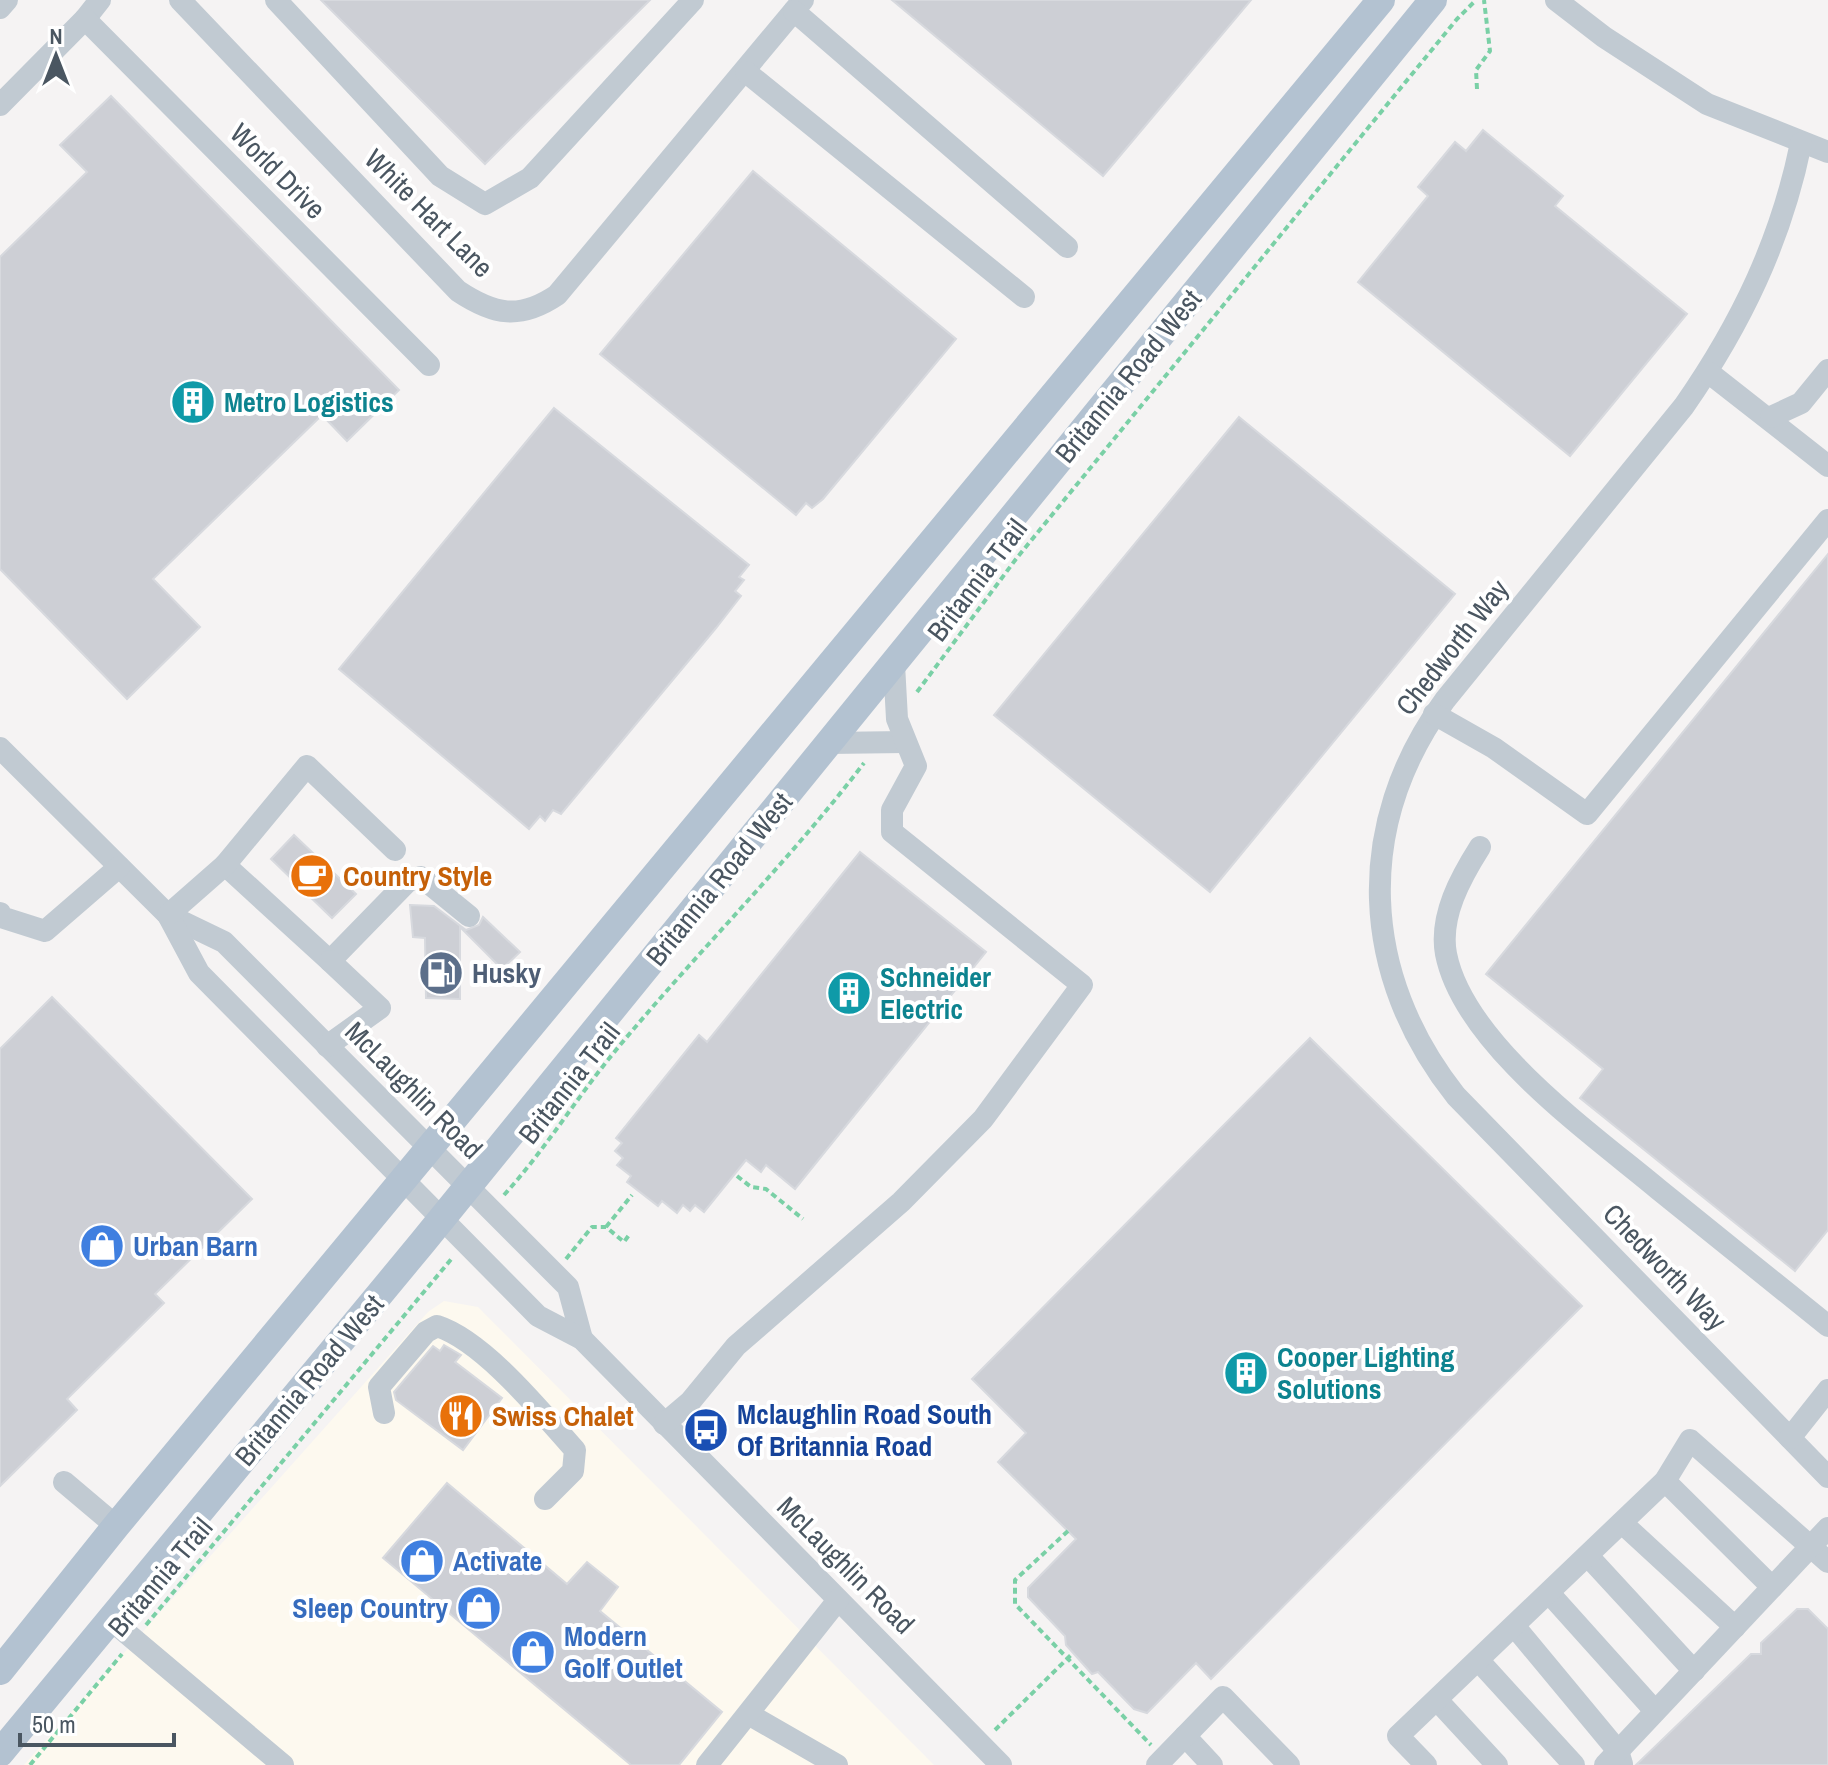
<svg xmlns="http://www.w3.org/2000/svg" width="1828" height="1765" viewBox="0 0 1828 1765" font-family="'Archivo Narrow',sans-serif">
<rect width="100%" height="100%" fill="#f5f3f3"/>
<!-- commercial -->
<polygon fill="#fdf9ef" points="444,1301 478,1307 934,1765 24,1765 428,1312"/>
<!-- building -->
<g fill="#cdcfd5" stroke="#d7d9de" stroke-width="2">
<polygon points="321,0 650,0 485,164"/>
<polygon points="892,0 1251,0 1103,176"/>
<polygon points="111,96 399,390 347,441 322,415 153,579 200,627 127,699 0,569 0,257 87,172 60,145"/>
<polygon points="1483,130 1563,196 1555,206 1687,314 1570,456 1358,282 1428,196 1418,187 1455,142 1466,151"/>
<polygon points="753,171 956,339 823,499 812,508 806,503 796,515 600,354"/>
<polygon points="554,408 749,565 739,577 744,580 735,591 741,596 716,628 561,814 553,810 545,821 540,816 529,829 339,669"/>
<polygon points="1239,417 1455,594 1210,892 994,715"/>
<polygon points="1828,554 1828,1230 1795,1271 1580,1098 1603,1069 1486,974"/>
<polygon points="294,835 356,894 332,918 271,859"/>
<polygon points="860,852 986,952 795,1189 766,1165 761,1172 746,1160 704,1212 695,1205 690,1211 683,1205 677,1213 662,1201 658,1206 627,1182 631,1176 617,1165 623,1158 615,1151 622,1143 616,1138 699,1035 707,1042"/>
<polygon points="410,905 434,906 466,930 479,925 483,917 520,952 502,969 460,927 460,999 426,998 425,938 413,937"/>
<polygon points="52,997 252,1199 155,1294 164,1303 67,1399 77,1410 0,1486 0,1049"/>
<polygon points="1310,1038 1582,1306 1211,1679 1196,1663 1147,1713 1134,1709 1098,1672 1092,1674 1066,1645 1065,1636 1028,1597 1028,1588 1076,1539 998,1462 1026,1433 972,1379"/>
<polygon points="444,1345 461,1355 455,1362 502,1398 463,1450 396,1400 394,1392 433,1346 440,1351"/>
<polygon points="447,1483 567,1584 587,1562 618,1587 600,1611 722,1712 679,1765 631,1765 383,1558"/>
<polygon points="1797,1609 1808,1609 1828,1629 1828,1765 1636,1765 1751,1654 1761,1654 1761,1643"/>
</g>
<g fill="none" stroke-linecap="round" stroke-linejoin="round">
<!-- path -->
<g stroke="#7ad0a6" stroke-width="4" stroke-dasharray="6 4" stroke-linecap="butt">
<polyline points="1477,89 1476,70 1490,51 1484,0"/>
<polyline points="917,692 1016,559 1457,19 1476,0"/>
<polyline points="737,1176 751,1187 766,1189 803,1219"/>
<path d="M504,1195C545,1150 577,1097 616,1050C697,952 787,864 864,763"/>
<polyline points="606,1227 632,1195"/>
<polyline points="566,1259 592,1227 606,1227 624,1242 629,1235"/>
<polyline points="1068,1531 1015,1580 1015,1604 1151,1745"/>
<polyline points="146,1625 453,1257"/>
<polyline points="995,1730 1073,1653"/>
<polyline points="30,1765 122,1654"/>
</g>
<!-- minor -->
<g stroke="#c1cad2" stroke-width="22">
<path d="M180,0L458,291C494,315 520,320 557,295L803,0"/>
<polyline points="276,0 440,176 485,204 530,178 693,0"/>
<polyline points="1556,0 1604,37 1707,104 1828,152"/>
<polyline points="0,8 7,0"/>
<polyline points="794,11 1067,247"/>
<polyline points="85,19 100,0"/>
<polyline points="746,72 1024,297"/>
<polyline points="0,105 85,19 429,365"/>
<path d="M1801,143C1781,241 1741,324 1684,406L1445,700C1353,826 1360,975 1456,1096L1828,1477"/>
<polyline points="1708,372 1828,466"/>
<polyline points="1771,417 1801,403 1828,370"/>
<polyline points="1434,714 1494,748 1587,814 1828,520"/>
<polyline points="829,743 905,742"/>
<polyline points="0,748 168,915 224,942 568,1287 582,1339"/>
<path d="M1480,847C1461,877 1439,916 1446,954C1464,1044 1591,1133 1658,1189C1715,1235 1771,1280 1828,1326"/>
<polyline points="225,865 330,961 408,881 421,877 469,916"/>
<polyline points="0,913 1,917 45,931 119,867"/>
<polyline points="168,915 199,973 538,1316 582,1339 1001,1765"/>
<polyline points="168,915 225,865 307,766 395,850"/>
<polyline points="327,1046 380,1008 330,961"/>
<path d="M384,1413L379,1387L426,1332L437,1326C484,1341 542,1413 575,1450L573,1471L545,1499"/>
<polyline points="664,1424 690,1402 736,1346 901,1202 983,1119 1082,985 892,832 892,810 916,766 897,719 894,664"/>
<polyline points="1790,1438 1828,1390"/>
<polyline points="1665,1481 1772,1587"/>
<polyline points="64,1482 116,1526"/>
<polyline points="1622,1523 1735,1627"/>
<polyline points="1588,1556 1694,1671"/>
<polyline points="1549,1593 1655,1711"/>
<polyline points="111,1620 283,1765"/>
<polyline points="1515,1627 1618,1751 1622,1764"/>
<polyline points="1479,1661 1574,1765"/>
<polyline points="1438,1701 1497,1765"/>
<polyline points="750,1715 837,1765"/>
<polyline points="1185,1736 1212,1765"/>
<polyline points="707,1765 838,1600"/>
<polyline points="1157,1765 1223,1697 1289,1765"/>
<polyline points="1426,1765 1398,1736 1665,1481 1690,1440 1828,1562"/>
<polyline points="1605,1765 1828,1528"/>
</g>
<!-- major -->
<g stroke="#b3c2d1" stroke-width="28">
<polyline points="0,1671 116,1526 1381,0"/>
<polyline points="0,1753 422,1243 1433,0"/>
</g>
</g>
<!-- icons -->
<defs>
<g id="building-disc" transform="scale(2.3)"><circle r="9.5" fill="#0f9aa8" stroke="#fff"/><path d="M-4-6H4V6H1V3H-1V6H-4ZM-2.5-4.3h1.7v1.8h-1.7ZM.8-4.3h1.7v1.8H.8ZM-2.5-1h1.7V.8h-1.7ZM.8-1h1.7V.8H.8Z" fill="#fff"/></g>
<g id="cafe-disc" transform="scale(2.3)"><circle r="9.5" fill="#e8710a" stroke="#fff"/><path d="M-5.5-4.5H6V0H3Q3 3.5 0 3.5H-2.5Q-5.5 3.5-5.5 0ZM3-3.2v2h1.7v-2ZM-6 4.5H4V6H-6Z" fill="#fff"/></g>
<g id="fuel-disc" transform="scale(2.3)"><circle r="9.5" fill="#5c6f8a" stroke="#fff"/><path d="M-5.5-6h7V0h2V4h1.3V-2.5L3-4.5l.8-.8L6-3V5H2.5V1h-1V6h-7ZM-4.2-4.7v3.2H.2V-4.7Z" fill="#fff"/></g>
<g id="shop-disc" transform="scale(2.3)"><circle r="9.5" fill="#3f7fe0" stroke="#fff"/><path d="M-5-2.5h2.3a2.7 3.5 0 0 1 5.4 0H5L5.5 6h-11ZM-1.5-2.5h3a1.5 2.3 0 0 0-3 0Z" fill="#fff"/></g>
<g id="restaurant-disc" transform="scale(2.3)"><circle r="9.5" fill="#e8710a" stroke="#fff"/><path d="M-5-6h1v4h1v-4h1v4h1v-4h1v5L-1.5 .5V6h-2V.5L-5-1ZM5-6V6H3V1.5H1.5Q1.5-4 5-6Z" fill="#fff"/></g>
<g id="bus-disc" transform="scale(2.3)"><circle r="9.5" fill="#1a4fb4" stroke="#fff"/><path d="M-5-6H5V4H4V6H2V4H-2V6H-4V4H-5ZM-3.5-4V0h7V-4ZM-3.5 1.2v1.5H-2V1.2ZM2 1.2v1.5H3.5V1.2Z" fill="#fff"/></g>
</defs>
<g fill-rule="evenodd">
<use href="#building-disc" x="193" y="402"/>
<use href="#cafe-disc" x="312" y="876"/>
<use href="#fuel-disc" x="441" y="973"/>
<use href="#building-disc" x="849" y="993"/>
<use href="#shop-disc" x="102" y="1246"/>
<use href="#building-disc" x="1246" y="1373"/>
<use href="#restaurant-disc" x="461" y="1416"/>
<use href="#bus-disc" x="706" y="1430"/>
<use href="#shop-disc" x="422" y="1561"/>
<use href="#shop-disc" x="479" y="1608"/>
<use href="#shop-disc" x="533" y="1652"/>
</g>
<g text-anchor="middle" stroke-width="8" stroke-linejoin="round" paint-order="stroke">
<!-- street labels -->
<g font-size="28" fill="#4a5661" stroke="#fff">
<text transform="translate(278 171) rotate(45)" y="10">World Drive</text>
<text transform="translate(429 213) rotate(45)" y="10">White Hart Lane</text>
<text transform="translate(1128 376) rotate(-51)" y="10">Britannia Road West</text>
<text transform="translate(977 580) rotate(-53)" y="10">Britannia Trail</text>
<text transform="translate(1452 647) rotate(-52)" y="10">Chedworth Way</text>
<text transform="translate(719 879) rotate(-51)" y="10">Britannia Road West</text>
<text transform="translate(569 1083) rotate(-52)" y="10">Britannia Trail</text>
<text transform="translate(414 1090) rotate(45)" y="10">McLaughlin Road</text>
<text transform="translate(1665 1267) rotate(46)" y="10">Chedworth Way</text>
<text transform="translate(309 1380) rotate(-50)" y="10">Britannia Road West</text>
<text transform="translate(846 1565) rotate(45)" y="10">McLaughlin Road</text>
<text transform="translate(160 1577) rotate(-50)" y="10">Britannia Trail</text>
</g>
<!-- culture labels -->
<g font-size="28" font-weight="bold" fill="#0d838f" stroke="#fff" text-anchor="start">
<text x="224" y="412">Metro Logistics</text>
<text x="880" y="987">Schneider<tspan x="880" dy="32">Electric</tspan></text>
<text x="1277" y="1367">Cooper Lighting<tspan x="1277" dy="32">Solutions</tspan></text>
</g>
<!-- food labels -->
<g font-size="28" font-weight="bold" fill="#c56008" stroke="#fff" text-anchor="start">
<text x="343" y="886">Country Style</text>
<text x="492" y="1426">Swiss Chalet</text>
</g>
<!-- service labels -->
<g font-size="28" font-weight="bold" fill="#4e5e75" stroke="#fff" text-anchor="start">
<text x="472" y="983">Husky</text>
</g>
<!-- shop labels -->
<g font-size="28" font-weight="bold" fill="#366cbe" stroke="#fff" text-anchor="start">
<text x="133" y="1256">Urban Barn</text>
<text x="453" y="1571">Activate</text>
<text x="448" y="1618" text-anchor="end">Sleep Country</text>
<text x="564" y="1646">Modern<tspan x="564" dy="32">Golf Outlet</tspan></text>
</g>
<!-- transit labels -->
<g font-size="28" font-weight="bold" fill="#164399" stroke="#fff" text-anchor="start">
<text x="737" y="1424">Mclaughlin Road South<tspan x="737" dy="32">Of Britannia Road</tspan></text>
</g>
</g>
<!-- north arrow -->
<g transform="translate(56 56)" stroke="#ffffff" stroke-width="6" paint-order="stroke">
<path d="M0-6L14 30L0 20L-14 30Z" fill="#4a5661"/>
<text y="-12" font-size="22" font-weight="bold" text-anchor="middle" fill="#4a5661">N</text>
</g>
<!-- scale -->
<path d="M20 1733v12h154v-12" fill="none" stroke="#4a5661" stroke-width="4"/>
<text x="32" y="1733" font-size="24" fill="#4a5661" stroke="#ffffff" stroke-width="6" paint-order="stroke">50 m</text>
</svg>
